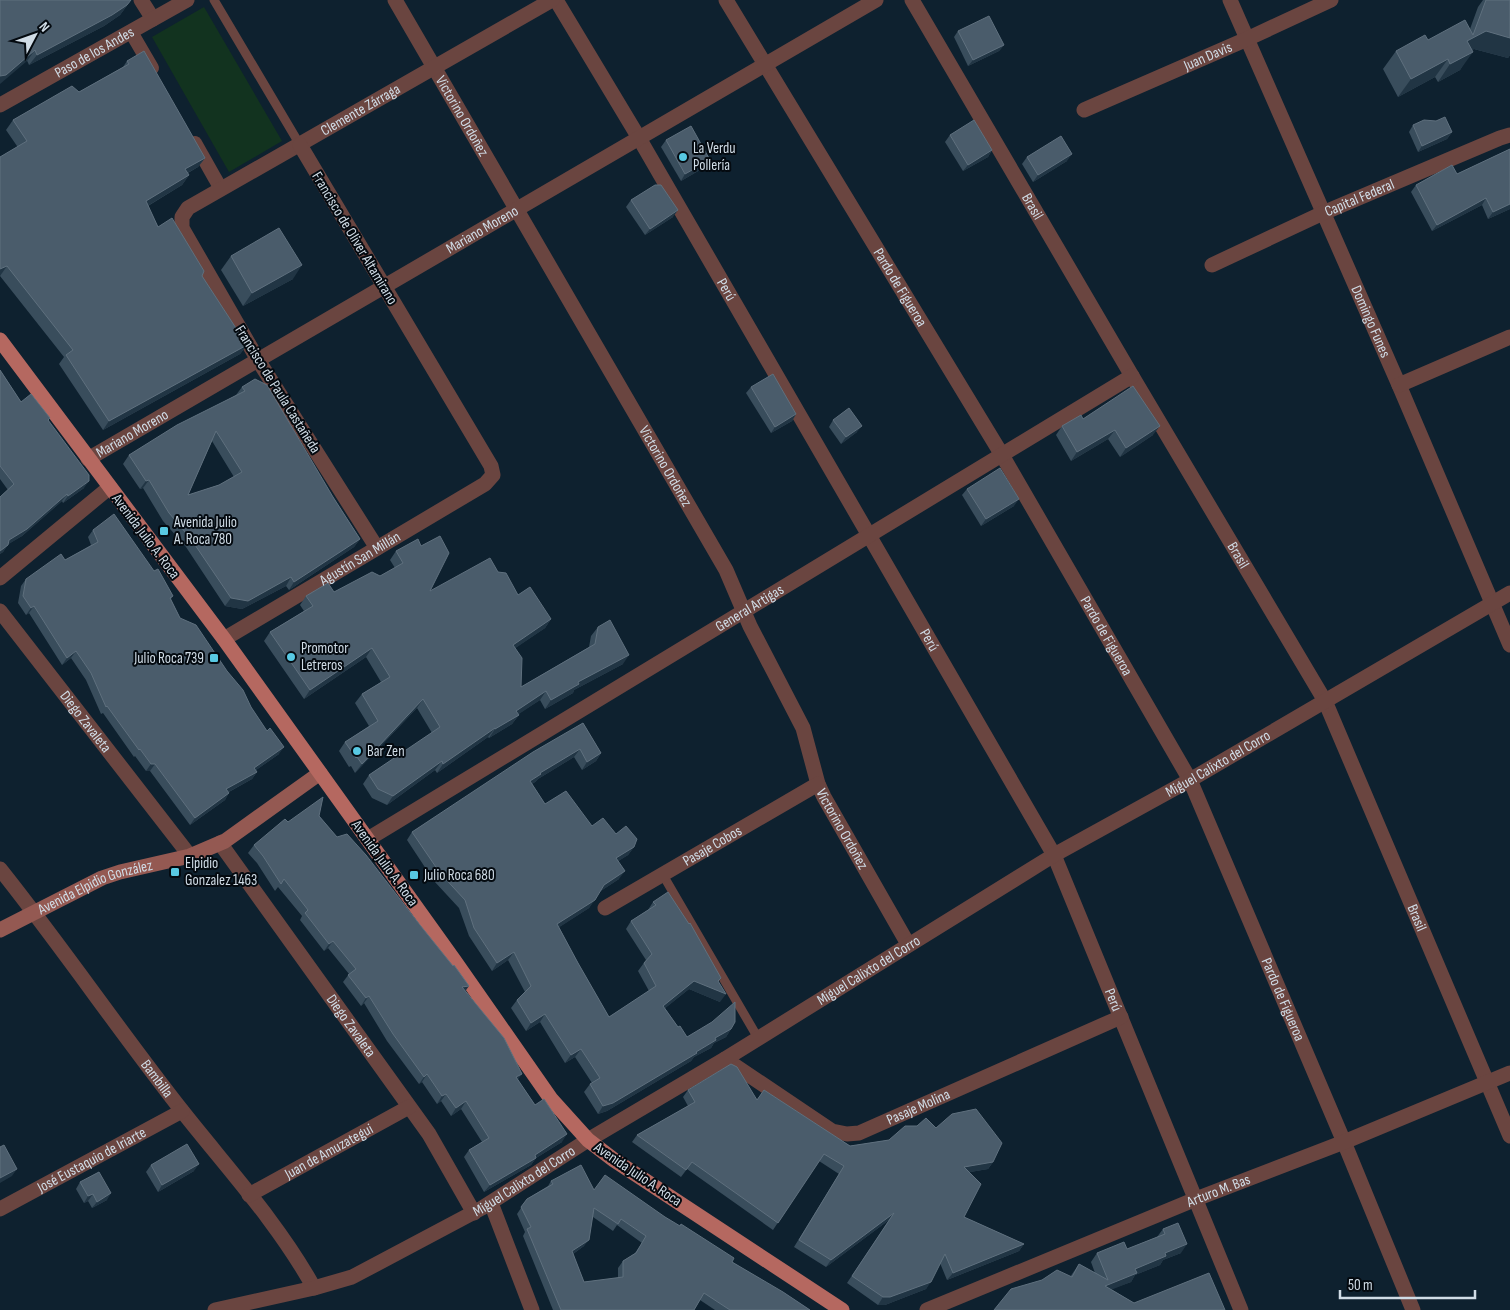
<svg xmlns="http://www.w3.org/2000/svg" width="1510" height="1310" viewBox="0 0 1510 1310" font-family="'Sofia Sans Condensed',sans-serif">
<rect width="100%" height="100%" fill="#0e212f"/>
<!-- green -->
<polygon fill="#12331f" points="204,7 282,141 229,172 152,37"/>
<g fill="none" stroke-linecap="round" stroke-linejoin="round">
<!-- service -->
<g stroke="#6a4540" stroke-width="9">
<polyline points="214,0 300,145"/>
<polyline points="663,875 758,1038"/>
</g>
<!-- pedestrian -->
<g stroke="#6a4540" stroke-width="14">
<polyline points="131,32 152,68"/>
<polyline points="195,143 221,189"/>
</g>
<!-- minor -->
<g stroke="#6a4540" stroke-width="15">
<polyline points="141,0 153,19"/>
<path id="s1" d="M395,0L726,570L750,626L803,728L818,784L824,797L908,944"/>
<path id="s2" d="M556,0L639,138L1054,855L1241,1310"/>
<path id="s3" d="M726,0L1002,455L1190,780L1344,1142L1413,1310"/>
<path id="s4" d="M912,0L1132,376L1325,701L1510,1136"/>
<path id="s5" d="M1230,0L1399,385L1510,645"/>
<path id="s6" d="M0,105L187,0"/>
<path id="s7" d="M1084,110L1247,39L1331,0"/>
<path id="s8" d="M1212,265L1323,213L1500,138L1510,135"/>
<polyline points="1399,385 1510,337"/>
<path id="s9" d="M88,459L876,0"/>
<path id="s10" d="M377,548L258,360L182,228V217L188,208L552,0"/>
<polyline points="0,578 110,487"/>
<path id="s11" d="M0,611L190,856"/>
<path id="s12" d="M224,639L485,484L493,475L491,466L300,145"/>
<path id="s13" d="M368,839L1132,376"/>
<path id="s14" d="M220,843L429,1134L474,1213"/>
<path id="s15" d="M0,869C63,948 120,1032 183,1112C228,1169 279,1224 314,1288"/>
<path id="s16" d="M605,908L818,784"/>
<path id="s17" d="M725,1059L832,1131L847,1134L859,1133L1121,1017"/>
<path id="s18" d="M249,1195L409,1107"/>
<polyline points="491,1203 532,1310"/>
<path id="s19" d="M0,1209L182,1111"/>
<path id="s20" d="M215,1310L314,1288L352,1277L482,1208L588,1140L725,1059L1054,855L1190,780L1510,593"/>
<path id="s21" d="M927,1310L1196,1199L1344,1142L1510,1073"/>
</g>
<!-- secondary -->
<path stroke="#945952" stroke-width="15" id="s22" d="M0,930L102,878L120,872L190,856L225,841L320,773"/>
<!-- primary -->
<polyline stroke="#b56860" stroke-width="15" points="0,340 224,639 454,960 551,1099 588,1140 614,1160 842,1310"/>
</g>
<!-- wall -->
<g fill="#394d5c" fill-rule="evenodd">
<polygon points="0,0 131,0 120,15 104,26 29,65"/>
<polygon points="1483,0 1510,0 1510,55 1508,58 1474,49 1472,50 1460,70 1438,82 1435,77 1398,97 1383,69 1396,51 1428,40 1470,29 1478,7"/>
<polygon points="958,31 1004,45 999,51 968,66 954,37"/>
<polygon points="127,61 205,158 198,167 188,173 189,175 182,185 148,206 158,227 202,276 247,345 240,354 103,430 59,364 64,357 0,276 17,146 6,130 13,120 79,92 123,67"/>
<polygon points="1413,125 1452,132 1447,139 1418,152 1409,132"/>
<polygon points="950,135 992,150 988,157 963,171 945,142"/>
<polygon points="666,140 705,167 681,181 661,147"/>
<polygon points="1510,149 1510,209 1488,219 1482,205 1432,231 1411,192 1416,185 1457,174"/>
<polygon points="1027,157 1067,161 1033,182 1022,164"/>
<polygon points="631,200 673,217 645,235 626,207"/>
<polygon points="231,256 293,279 243,306 221,270"/>
<polygon points="0,370 21,402 48,420 84,488 63,503 62,501 22,536 8,544 3,552 0,554 0,497 8,490 0,479"/>
<path d="M242,387L333,497L360,539L354,547L289,590L286,586L242,609L225,606L186,547L163,521L143,488L140,489L123,464L129,455L236,395ZM212,441L234,477L219,485L188,495Z"/>
<polygon points="751,387 796,414 792,421 771,433 746,393"/>
<polygon points="1083,419 1153,435 1120,457 1108,439 1071,461 1056,435 1062,426"/>
<polygon points="833,420 857,432 841,444 829,427"/>
<polygon points="967,489 1014,506 981,526 962,495"/>
<polygon points="93,530 173,596 171,599 180,618 251,707 279,754 256,770 257,772 252,779 229,792 225,800 190,825 150,771 146,771 135,756 134,757 103,713 101,714 86,680 71,658 62,665 29,613 26,615 18,603 21,586 26,579 65,560 91,545 88,537"/>
<polygon points="396,551 430,591 498,572 518,595 551,619 545,628 515,648 521,687 589,647 591,636 598,627 623,664 574,690 573,693 545,709 540,700 518,714 519,715 512,724 489,738 488,737 437,773 435,770 387,805 372,798 363,784 369,775 432,733 417,708 355,773 351,766 349,767 339,751 345,742 369,726 355,703 362,694 381,682 366,657 304,699 264,641 270,632 304,611 300,605 306,596 334,592 380,576 395,568 390,560"/>
<polygon points="583,723 601,753 596,761 582,770 574,757 538,779 535,782 532,784 545,804 592,826 616,834 634,847 628,855 618,861 619,879 599,892 589,908 559,927 578,963 609,1017 649,991 638,971 646,960 626,929 631,921 648,910 653,902 721,978 718,982 720,1002 689,989 665,1008 678,1027 687,1037 731,1029 726,1037 714,1043 711,1048 694,1057 691,1061 607,1111 598,1114 584,1092 590,1084 592,1083 575,1057 565,1063 540,1022 526,1031 511,1008 517,1000 525,992 508,960 492,971 469,936 459,908 434,881 407,840 412,832"/>
<polygon points="319,816 465,991 518,1080 535,1105 562,1142 536,1158 531,1165 484,1192 464,1157 469,1150 482,1142 461,1109 451,1116 441,1101 437,1104 422,1082 419,1084 387,1041 364,1003 361,1006 343,982 349,974 328,948 324,951 300,920 302,916 278,887 275,891 257,863 248,853 254,845 288,822"/>
<polygon points="688,1090 757,1100 764,1090 850,1146 889,1140 936,1128 993,1162 988,1169 970,1172 964,1217 1024,1244 1019,1251 947,1280 940,1263 926,1289 885,1305 878,1305 847,1283 889,1220 826,1267 794,1247 839,1174 819,1161 773,1230 687,1169 681,1177 632,1142 637,1135 688,1106 683,1097"/>
<polygon points="151,1165 194,1171 158,1192 146,1172"/>
<path d="M551,1181L594,1190L665,1217L732,1262L810,1310H715L700,1300L694,1310H553L523,1236L525,1232L517,1214L527,1199L548,1186ZM593,1217L613,1231L617,1225L642,1243L635,1253L623,1261L618,1268V1278L584,1282L573,1254L584,1246Z"/>
<polygon points="80,1182 107,1200 92,1208 88,1201 84,1203 76,1189"/>
<polygon points="1163,1229 1181,1253 1163,1260 1160,1265 1135,1275 1131,1282 1111,1289 1134,1303 1225,1310 994,1310 1070,1277 1079,1264 1095,1273 1091,1262 1097,1253 1127,1249 1157,1237"/>
</g>
<!-- shaded-wall -->
<g fill="#213544">
<polygon points="131,0 120,15 104,26 29,65 37,55"/>
<polygon points="1486,31 1510,38 1510,55 1508,58 1474,49 1454,59 1467,41"/>
<polygon points="1004,45 999,51 968,66 973,60"/>
<polygon points="35,50 27,61 0,84 0,76"/>
<polygon points="1473,52 1460,70 1438,82 1450,64"/>
<polygon points="1448,59 1435,77 1398,97 1411,79"/>
<polygon points="1452,132 1447,139 1418,152 1422,146"/>
<polygon points="992,150 988,157 963,171 968,165"/>
<polygon points="1072,154 1067,161 1033,182 1038,175"/>
<polygon points="205,158 198,167 178,178 185,169"/>
<polygon points="710,160 705,167 681,181 685,174"/>
<polygon points="189,175 182,185 139,211 146,201"/>
<polygon points="1486,198 1482,205 1432,231 1437,225"/>
<polygon points="1510,204 1510,209 1488,219 1493,212"/>
<polygon points="678,210 673,217 645,235 650,229"/>
<polygon points="302,265 293,279 243,306 252,293"/>
<polygon points="7,266 0,276 0,269"/>
<polygon points="247,345 240,354 103,430 109,421"/>
<polygon points="796,414 792,421 771,433 775,427"/>
<polygon points="862,426 857,432 841,444 846,437"/>
<polygon points="1160,426 1153,435 1120,457 1126,448"/>
<polygon points="1115,430 1108,439 1071,461 1077,452"/>
<polygon points="149,480 143,488 140,489 146,481"/>
<polygon points="89,481 84,488 63,503 68,496"/>
<polygon points="67,494 62,501 22,536 4,547 9,540"/>
<polygon points="1019,499 1014,506 981,526 986,519"/>
<polygon points="360,539 354,547 289,590 294,582"/>
<polygon points="8,545 3,552 0,554 0,551"/>
<polygon points="291,577 286,586 242,609 225,606 231,598"/>
<polygon points="34,606 29,613 26,615 31,608"/>
<polygon points="551,619 545,628 507,654 513,645"/>
<polygon points="372,648 366,657 304,699 310,690"/>
<polygon points="76,651 71,658 62,665 67,658"/>
<polygon points="629,655 623,664 574,690 573,693 545,709 551,700 578,682"/>
<polygon points="546,691 540,700 510,720 516,711"/>
<polygon points="423,699 417,708 355,773 362,764"/>
<polygon points="519,715 512,724 489,738 495,729"/>
<polygon points="495,728 488,737 437,773 443,764"/>
<polygon points="284,747 279,754 249,775 254,768"/>
<polygon points="580,749 574,757 538,779 535,782 524,789 530,781 540,773"/>
<polygon points="601,753 596,761 582,770 587,762"/>
<polygon points="442,761 435,770 387,805 393,796"/>
<polygon points="151,764 155,764 150,771 146,771"/>
<polygon points="257,772 252,779 221,796 226,789"/>
<polygon points="229,793 225,800 190,825 195,818"/>
<polygon points="634,847 628,855 611,866 616,858"/>
<polygon points="625,871 619,879 598,893 604,885"/>
<polygon points="595,900 589,908 552,932 557,924"/>
<polygon points="333,941 328,948 324,951 329,944"/>
<polygon points="514,952 508,960 492,971 497,963"/>
<polygon points="721,978 715,986 726,994 720,1002 689,989 658,1014 663,1006 694,981 718,981"/>
<polygon points="469,986 464,993 462,987"/>
<polygon points="369,996 364,1003 361,1006 366,998"/>
<polygon points="545,1014 540,1022 526,1031 531,1023"/>
<polygon points="731,1029 726,1037 714,1043 711,1048 694,1057 691,1061 607,1111 598,1114 603,1106 696,1052 715,1038"/>
<polygon points="581,1049 575,1057 565,1063 571,1055"/>
<polygon points="427,1074 422,1082 419,1084 424,1077"/>
<polygon points="522,1074 517,1081 516,1077"/>
<polygon points="446,1094 441,1101 437,1104 442,1096"/>
<polygon points="466,1101 461,1109 451,1116 456,1108"/>
<polygon points="567,1134 562,1142 536,1158 531,1165 484,1192 490,1185"/>
<polygon points="993,1162 988,1169 959,1174 964,1167"/>
<polygon points="199,1164 194,1171 158,1192 162,1185"/>
<polygon points="17,1169 12,1176 0,1183 0,1178"/>
<polygon points="111,1193 107,1200 92,1208 97,1202"/>
<polygon points="93,1194 88,1201 84,1203 88,1196"/>
<polygon points="894,1213 889,1220 826,1267 831,1260"/>
<polygon points="589,1240 584,1246 567,1258 572,1251"/>
<polygon points="1024,1244 1019,1251 947,1280 953,1273"/>
<polygon points="1187,1244 1181,1253 1163,1260 1160,1265 1135,1275 1131,1282 1098,1295 1105,1286 1165,1253"/>
<polygon points="931,1282 926,1289 885,1305 878,1305 883,1297"/>
</g>
<!-- building -->
<g fill="#4a5c6b" stroke="#5f707e" fill-rule="evenodd">
<polygon points="0,0 131,0 127,5 112,15 37,55 35,50 6,75 0,76"/>
<polygon points="1486,0 1510,0 1510,38 1486,31 1467,41 1473,52 1450,64 1448,59 1411,79 1396,51 1425,35 1428,40 1465,20 1473,35"/>
<polygon points="989,16 1004,45 973,60 958,31"/>
<polygon points="144,51 205,158 185,169 189,175 146,201 158,227 172,218 204,271 202,276 247,345 109,421 66,355 73,350 7,266 0,269 0,157 27,141 13,120 72,86 79,92 129,64 127,61"/>
<polygon points="1445,117 1452,132 1422,146 1413,125 1424,120 1436,121"/>
<polygon points="974,120 992,150 968,165 950,135"/>
<polygon points="691,126 710,160 685,174 666,140"/>
<polygon points="1061,136 1072,154 1038,175 1027,157"/>
<polygon points="1510,149 1510,204 1493,212 1486,198 1437,225 1416,185 1452,165 1457,174"/>
<polygon points="655,185 661,185 678,210 650,229 631,200"/>
<polygon points="279,228 302,265 252,293 231,256"/>
<polygon points="0,370 21,402 31,394 50,418 48,420 89,475 89,481 68,496 67,494 27,529 9,540 8,545 0,551 0,497 14,484 0,466"/>
<polygon points="773,374 796,414 775,427 751,387"/>
<path d="M255,379L267,385L333,497L360,539L294,582L291,577L248,601L231,598L191,539L169,513L149,480L146,481L129,455L177,425L245,391L242,387ZM216,431L242,472L219,485L188,495Z"/>
<polygon points="1133,386 1160,426 1126,448 1115,430 1077,452 1062,426 1081,415 1083,419"/>
<polygon points="849,408 862,426 846,437 833,420"/>
<polygon points="1000,468 1019,499 986,519 967,489"/>
<polygon points="114,514 154,571 158,569 173,596 170,598 180,618 196,625 227,671 243,690 251,707 267,731 270,728 284,747 254,768 257,772 226,789 229,793 195,818 155,764 151,764 140,749 139,750 107,706 106,707 91,673 76,651 67,658 34,606 31,608 23,596 26,579 61,554 65,560 98,542 93,530"/>
<polygon points="440,536 449,553 430,591 490,558 498,572 506,573 518,595 530,587 551,619 513,645 522,658 521,687 595,644 598,627 610,620 629,655 578,682 579,684 551,700 546,691 516,711 519,715 495,729 495,728 443,764 442,761 393,796 378,789 369,775 440,727 423,699 362,764 357,757 356,758 345,742 378,721 362,694 390,677 372,648 310,690 270,632 313,606 306,596 328,583 334,592 372,572 380,576 403,563 396,551 418,539 421,546"/>
<polygon points="583,723 601,753 587,762 580,749 540,773 541,774 530,781 545,804 566,791 592,826 603,818 616,834 626,826 637,839 634,847 616,858 625,871 604,885 595,900 557,924 578,963 609,1017 656,986 644,963 652,954 631,921 656,905 653,902 668,892 689,924 690,923 721,978 718,981 726,994 694,981 663,1006 678,1027 680,1026 687,1037 712,1022 735,1002 735,1022 731,1029 715,1038 716,1040 696,1052 697,1053 613,1103 603,1106 590,1084 600,1078 581,1049 571,1055 545,1014 531,1023 517,1000 531,986 514,952 497,963 474,928 465,900 440,873 412,832 533,752"/>
<polygon points="323,797 319,816 337,837 347,834 366,855 420,925 453,966 454,965 469,986 462,987 504,1038 522,1074 516,1077 535,1105 544,1099 567,1134 535,1155 536,1158 490,1185 469,1150 489,1138 466,1101 456,1108 446,1094 442,1096 427,1074 424,1077 393,1034 369,996 366,998 348,975 356,969 333,941 329,944 305,913 308,910 284,879 281,884 263,856 254,845 285,819 288,822"/>
<polygon points="731,1064 737,1067 757,1100 764,1090 850,1146 889,1140 905,1126 917,1126 926,1118 936,1128 952,1114 976,1109 1002,1143 993,1162 964,1167 981,1184 964,1217 1024,1244 953,1273 945,1254 931,1282 890,1297 883,1297 852,1276 894,1213 831,1260 799,1240 844,1166 824,1154 778,1223 692,1162 686,1170 637,1135 695,1102 688,1090"/>
<polygon points="187,1144 199,1164 162,1185 151,1165"/>
<polygon points="4,1145 17,1169 0,1178 0,1147"/>
<path d="M581,1165L594,1190L605,1175L665,1217L680,1226L681,1224L734,1258L732,1262L783,1292L810,1310H730L704,1293L694,1310H561L527,1229L531,1227L521,1207L527,1199L553,1184L551,1181ZM594,1208L618,1224L621,1219L646,1236L636,1253L623,1261V1277L584,1282L572,1251L589,1240Z"/>
<polygon points="99,1172 111,1193 97,1202 93,1194 88,1196 80,1182"/>
<polygon points="1178,1223 1187,1244 1165,1253 1166,1256 1135,1269 1137,1273 1105,1286 1134,1303 1209,1273 1225,1310 994,1310 1011,1289 1042,1280 1057,1270 1072,1277 1079,1264 1108,1280 1097,1253 1124,1242 1127,1249 1165,1234 1163,1229"/>
</g>
<!-- markers -->
<g fill="#58c9e3" stroke="#040a10" stroke-width="2">
<circle cx="683" cy="157" r="5"/>
<rect x="159" y="526" width="10" height="10" rx="2.5"/>
<circle cx="291" cy="657" r="5"/>
<rect x="209" y="653" width="10" height="10" rx="2.5"/>
<circle cx="357" cy="751" r="5"/>
<rect x="170" y="867" width="10" height="10" rx="2.5"/>
<rect x="409" y="870" width="10" height="10" rx="2.5"/>
</g>
<g text-anchor="middle" stroke-width="4" stroke-linejoin="round" paint-order="stroke">
<!-- street labels -->
<g font-size="15" fill="#d0dce6" stroke="#040a10">
<text dy="5" stroke="none"><textPath href="#s6" startOffset="108">Paso de los Andes</textPath></text>
<text dy="5" stroke="none"><textPath href="#s7" startOffset="135">Juan Davis</textPath></text>
<text dy="5" stroke="none"><textPath href="#s10" startOffset="595">Clemente Zárraga</textPath></text>
<text dy="5" stroke="none"><textPath href="#s1" startOffset="134">Victorino Ordoñez</textPath></text>
<text dy="5" stroke="none"><textPath href="#s8" startOffset="162">Capital Federal</textPath></text>
<text dy="5" stroke="none"><textPath href="#s4" startOffset="239">Brasil</textPath></text>
<text dy="5" stroke="none"><textPath href="#s9" startOffset="456">Mariano Moreno</textPath></text>
<text transform="translate(355 238) rotate(59)" y="5">Francisco de Oliver Altamirano</text>
<text dy="5" stroke="none"><textPath href="#s3" startOffset="336">Pardo de Figueroa</textPath></text>
<text dy="5" stroke="none"><textPath href="#s2" startOffset="336">Perú</textPath></text>
<text dy="5" stroke="none"><textPath href="#s5" startOffset="351">Domingo Funes</textPath></text>
<text transform="translate(278 389) rotate(58)" y="5">Francisco de Paula Castañeda</text>
<text dy="5" stroke="none"><textPath href="#s9" startOffset="51">Mariano Moreno</textPath></text>
<text dy="5" stroke="none"><textPath href="#s1" startOffset="539">Victorino Ordoñez</textPath></text>
<text transform="translate(146 536) rotate(53)" y="5">Avenida Julio A. Roca</text>
<text dy="5" stroke="none"><textPath href="#s4" startOffset="644">Brasil</textPath></text>
<text dy="5" stroke="none"><textPath href="#s12" startOffset="158">Agustín San Millán</textPath></text>
<text dy="5" stroke="none"><textPath href="#s13" startOffset="446">General Artigas</textPath></text>
<text dy="5" stroke="none"><textPath href="#s3" startOffset="741">Pardo de Figueroa</textPath></text>
<text dy="5" stroke="none"><textPath href="#s2" startOffset="741">Perú</textPath></text>
<text dy="5" stroke="none"><textPath href="#s11" startOffset="140">Diego Zavaleta</textPath></text>
<text dy="5" stroke="none"><textPath href="#s20" startOffset="1148">Miguel Calixto del Corro</textPath></text>
<text dy="5" stroke="none"><textPath href="#s1" startOffset="944">Victorino Ordoñez</textPath></text>
<text dy="5" stroke="none"><textPath href="#s16" startOffset="124">Pasaje Cobos</textPath></text>
<text transform="translate(385 863) rotate(54)" y="5">Avenida Julio A. Roca</text>
<text dy="5" stroke="none"><textPath href="#s22" startOffset="105">Avenida Elpidio González</textPath></text>
<text dy="5" stroke="none"><textPath href="#s4" startOffset="1049">Brasil</textPath></text>
<text dy="5" stroke="none"><textPath href="#s20" startOffset="742">Miguel Calixto del Corro</textPath></text>
<text dy="5" stroke="none"><textPath href="#s3" startOffset="1146">Pardo de Figueroa</textPath></text>
<text dy="5" stroke="none"><textPath href="#s2" startOffset="1146">Perú</textPath></text>
<text dy="5" stroke="none"><textPath href="#s14" startOffset="225">Diego Zavaleta</textPath></text>
<text dy="5" stroke="none"><textPath href="#s15" startOffset="262">Bambilla</textPath></text>
<text dy="5" stroke="none"><textPath href="#s17" startOffset="221">Pasaje Molina</textPath></text>
<text dy="5" stroke="none"><textPath href="#s18" startOffset="91">Juan de Amuzategui</textPath></text>
<text dy="5" stroke="none"><textPath href="#s19" startOffset="104">José Eustaquio de Iriarte</textPath></text>
<text transform="translate(638 1174) rotate(34)" y="5">Avenida Julio A. Roca</text>
<text dy="5" stroke="none"><textPath href="#s20" startOffset="338">Miguel Calixto del Corro</textPath></text>
<text dy="5" stroke="none"><textPath href="#s21" startOffset="315">Arturo M. Bas</textPath></text>
</g>
<!-- poi labels -->
<g font-size="15" fill="#d0dce6" stroke="#040a10" text-anchor="start">
<text x="693" y="153">La Verdu<tspan x="693" dy="17">Pollería</tspan></text>
<text x="174" y="527">Avenida Julio<tspan x="174" dy="17">A. Roca 780</tspan></text>
<text x="301" y="653">Promotor<tspan x="301" dy="17">Letreros</tspan></text>
<text x="204" y="663" text-anchor="end">Julio Roca 739</text>
<text x="367" y="756">Bar Zen</text>
<text x="185" y="868">Elpidio<tspan x="185" dy="17">Gonzalez 1463</tspan></text>
<text x="424" y="880">Julio Roca 680</text>
</g>
</g>
<!-- north arrow -->
<g transform="translate(35 35) rotate(49)" stroke="#040a10" stroke-width="4" paint-order="stroke">
<path d="M0-4L9 19L0 12L-9 19Z" fill="#d0dce6"/>
<text y="-8" font-size="14" font-weight="bold" text-anchor="middle" fill="#d0dce6">N</text>
</g>
<!-- scale -->
<path d="M1340 1290v8h135v-8" fill="none" stroke="#d0dce6" stroke-width="2.5"/>
<text x="1348" y="1290" font-size="15" fill="#d0dce6" stroke="#040a10" stroke-width="4" paint-order="stroke">50 m</text>
</svg>
